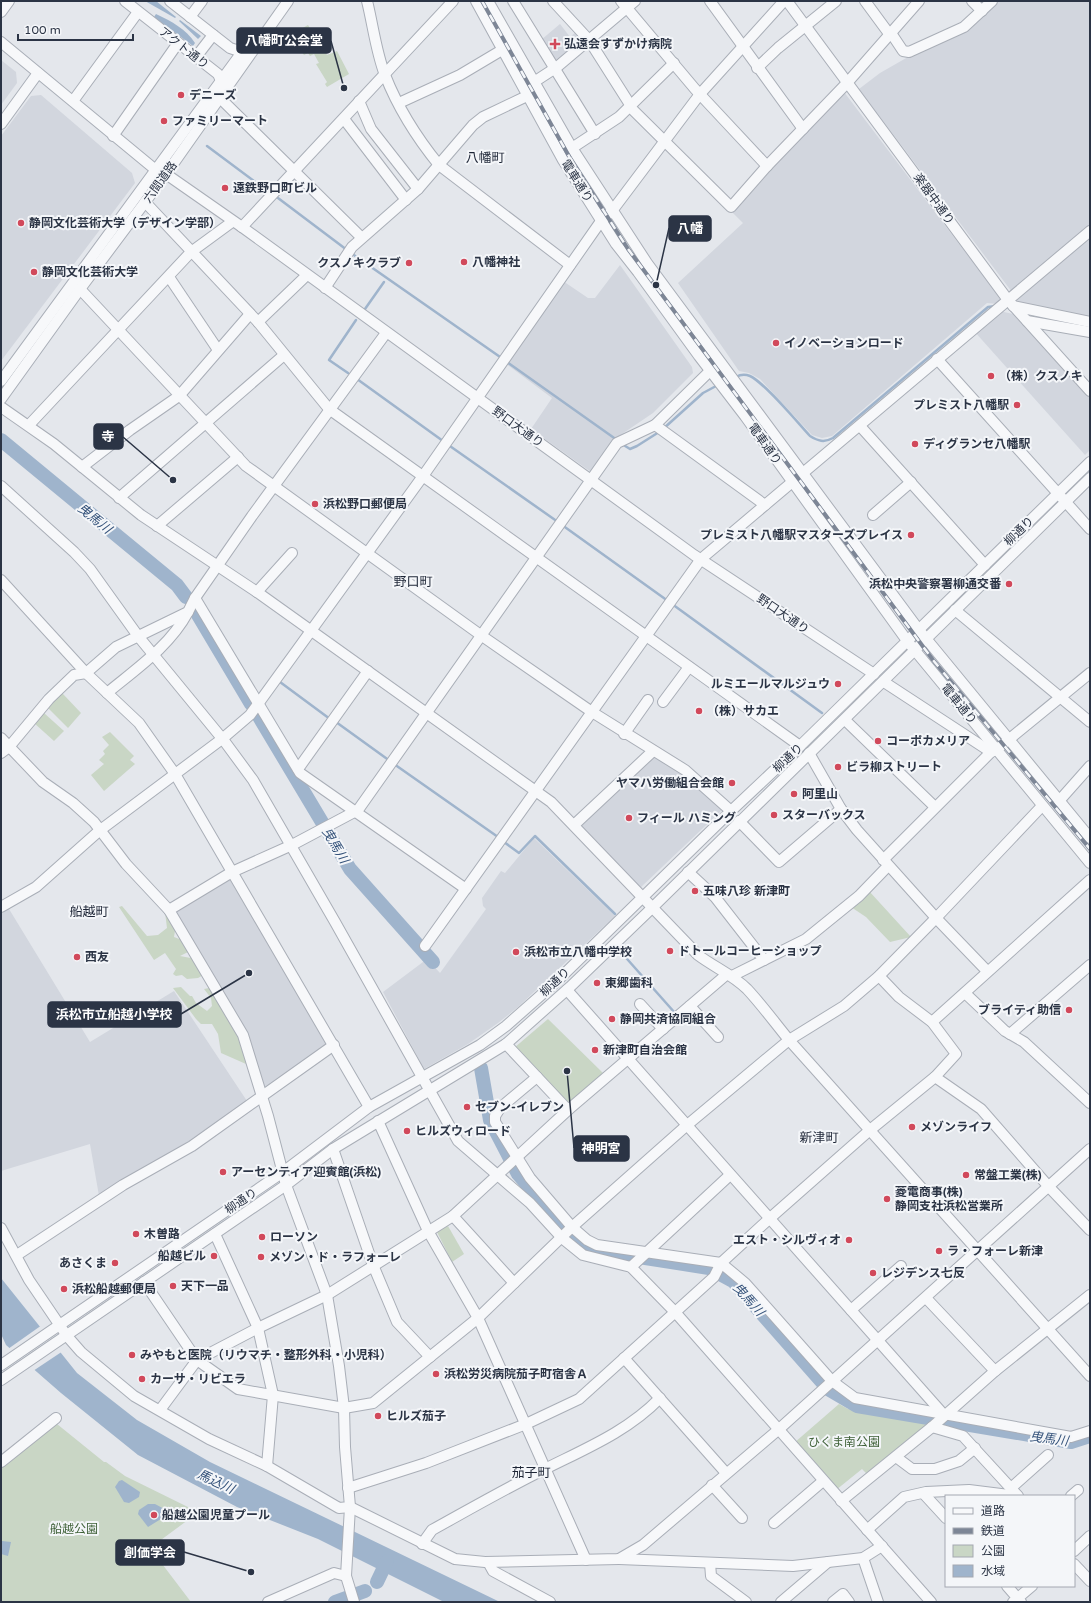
<svg xmlns="http://www.w3.org/2000/svg" width="1091" height="1603" viewBox="0 0 1091 1603" font-family="'Varela Round','Noto Sans JP',sans-serif">
<rect width="100%" height="100%" fill="#e4e7ec"/>
<!-- built -->
<g fill="#d2d6de">
<polygon points="996,1 1090,1 1090,226 1012,292 859,89 880,73 915,53 964,32"/>
<polygon points="560,24 570,37 576,32 582,40 556,62 541,40"/>
<polygon points="1,60 16,72 17,83 1,105"/>
<polygon points="844,92 1000,298 998,304 987,303 832,436 822,438 812,435 760,379 749,373 739,371 678,283 743,223 732,212"/>
<polygon points="41,95 132,173 135,183 1,361 1,136 31,96"/>
<polygon points="1090,238 1090,319 1019,303 1016,299"/>
<polygon points="620,265 692,367 693,373 653,413 616,438 591,472 531,429 552,398 505,363 563,281 588,298 595,298"/>
<polygon points="999,311 1018,315 1090,395 1090,450 1085,455 974,331"/>
<polygon points="653,754 692,780 722,810 640,888 580,824"/>
<polygon points="534,838 615,916 518,1007 498,1023 468,1044 424,1069 383,992 427,959 440,973 486,909 483,906 482,898 501,871 505,873"/>
<polygon points="225,880 230,880 330,1046 265,1089 248,1033 176,913 177,909"/>
<polygon points="9,909 90,1042 174,991 247,1101 152,1166 99,1196 90,1144 1,1171 1,914"/>
</g>
<!-- green -->
<g fill="#c9d6c5">
<polygon points="308,25 327,55 337,51 349,74 327,87 325,84 327,82 316,64 319,63 314,54 310,56 308,53 304,55 290,35"/>
<polygon points="60,694 63,694 81,713 68,728 47,707"/>
<polygon points="44,713 64,731 54,741 34,723"/>
<polygon points="110,732 134,756 130,760 135,764 104,791 91,775 104,764 99,760 105,754 103,751 109,745 102,737"/>
<polygon points="869,891 911,937 890,942 866,917 851,907"/>
<polygon points="122,906 147,936 158,935 167,928 165,912 175,931 174,937 182,940 188,952 180,956 196,959 205,974 198,978 187,979 182,975 176,976 173,974 176,969 165,953 154,960 119,907"/>
<path d="M181,987L190,996H192L196,1003L207,1011L212,1006L211,998L204,989L209,988C230,1008 240,1037 246,1064L221,1053L218,1034L212,1024H201L196,1019L173,988Z"/>
<polygon points="548,1019 604,1074 569,1106 514,1048"/>
<polygon points="448,1226 464,1254 452,1262 437,1232"/>
<polygon points="839,1404 848,1409 932,1421 868,1475 862,1469 836,1490 794,1443"/>
<polygon points="57,1424 104,1462 106,1462 125,1476 192,1509 195,1512 192,1517 150,1548 191,1602 1,1602 1,1468"/>
</g>
<!-- water -->
<g fill="#9fb4cc">
<polygon points="145,1 156,1 176,17 175,18"/>
<path d="M156,14C171,21 186,29 195,43L193,46L154,17Z"/>
<polygon points="180,20 201,36 198,39 179,21"/>
<polygon points="1,1278 77,1373 137,1420 210,1462 500,1602 444,1602 318,1539 237,1507 138,1455 61,1393 6,1345 1,1334"/>
<polygon points="122,1480 140,1492 139,1497 129,1503 124,1502 115,1487 119,1481"/>
<polygon points="148,1504 155,1504 168,1511 169,1514 148,1527 138,1514 139,1510"/>
<polygon points="2,1541 11,1542 8,1556 1,1554"/>
</g>
<!-- pier -->
<polygon fill="#e4e7ec" points="42,1325 63,1351 33,1371 8,1349"/>
<g fill="none" stroke-linecap="round" stroke-linejoin="round">
<!-- stream -->
<g stroke="#9fb4cc" stroke-width="2.5">
<polyline points="207,146 270,193"/>
<polyline points="274,195 347,250"/>
<polyline points="351,253 503,359"/>
<polyline points="365,309 384,282"/>
<polyline points="507,362 617,440"/>
<polyline points="348,373 329,360 356,320"/>
<path d="M736,377C741,374 745,374 750,376C765,383 797,422 810,436C818,441 824,443 833,438L988,307L996,306"/>
<polyline points="357,379 443,441"/>
<polyline points="663,429 703,393 718,385"/>
<polyline points="447,444 558,522"/>
<polyline points="622,444 630,449 637,446 659,432"/>
<polyline points="562,525 668,601"/>
<polyline points="672,604 822,713"/>
<polyline points="280,682 330,719"/>
<polyline points="336,722 390,761"/>
<polyline points="394,764 498,837"/>
<polyline points="504,842 519,853 535,836 615,914"/>
<polyline points="620,951 675,1013"/>
</g>
<!-- river -->
<g stroke="#9fb4cc" stroke-width="14">
<polyline points="1,440 177,585 186,597"/>
<polyline points="198,615 251,704"/>
<polyline points="258,715 350,869 433,962"/>
<polyline points="481,1068 490,1120 518,1174 572,1236 583,1244 594,1250 709,1268 733,1281 828,1389 857,1406 1071,1442 1090,1436"/>
<polyline points="377,1582 387,1561"/>
<polyline points="335,1602 365,1591"/>
</g>
<!-- minor casing -->
<g stroke="#a9aeb7" stroke-width="12">
<g id="minor">
<polyline points="125,1 218,74 221,81"/>
<polyline points="170,1 230,48 236,50 246,47"/>
<path d="M367,1C373,25 376,52 385,75C398,108 417,138 439,165L570,265"/>
<polyline points="476,1 563,160 616,244 638,272 699,356 745,416 908,642 1090,863"/>
<polyline points="488,1 572,148 647,263 919,630 1090,838"/>
<polyline points="513,1 595,134"/>
<polyline points="553,1 589,40 629,103 630,107 731,207 767,166 847,83 919,1"/>
<polyline points="621,1 695,89 767,166"/>
<polyline points="710,1 803,129"/>
<polyline points="787,1 1008,300 1090,391"/>
<polyline points="865,1 890,35"/>
<polyline points="972,1 982,11"/>
<polyline points="1,12 9,1"/>
<polyline points="190,17 202,1"/>
<polyline points="891,33 903,51 909,52 964,27 992,1"/>
<polyline points="1,42 157,171 166,174 242,227 694,555 874,674"/>
<polyline points="196,57 213,35"/>
<polyline points="757,68 778,48 836,1"/>
<polyline points="534,82 557,67 635,1"/>
<polyline points="220,98 361,237"/>
<polyline points="73,101 138,12"/>
<polyline points="359,101 371,129 418,189"/>
<polyline points="399,103 460,75 502,50"/>
<polyline points="344,119 406,200"/>
<polyline points="1,124 38,73"/>
<polyline points="113,136 178,43"/>
<polyline points="572,148 619,117 674,63"/>
<polyline points="145,202 258,322 329,409 800,746"/>
<polyline points="242,227 453,1"/>
<polyline points="169,277 218,350"/>
<polyline points="325,288 352,247 418,189 473,125 483,117 527,96"/>
<polyline points="80,289 246,466 482,636 592,712 685,770 731,811"/>
<polyline points="1013,306 1090,322"/>
<polyline points="1027,321 1090,332"/>
<polyline points="258,322 307,275"/>
<polyline points="937,359 1090,529"/>
<polyline points="1,381 248,44"/>
<polyline points="1,399 80,289 166,174 288,1"/>
<path d="M1,407L54,444L141,515L257,592L551,802L698,955C714,967 733,975 747,989C762,1005 775,1023 789,1040L1090,1376"/>
<polyline points="29,425 191,252 232,222"/>
<polyline points="655,425 765,505"/>
<polyline points="860,426 985,565"/>
<polyline points="82,467 130,430 179,396 250,314"/>
<polyline points="1,486 74,552 90,569 138,636 225,742 253,780 335,922 458,1141 530,1203 562,1238 583,1255 631,1267 675,1312 931,1602"/>
<polyline points="119,498 284,355"/>
<polyline points="873,515 911,482"/>
<polyline points="157,526 238,457"/>
<polyline points="1,580 86,673 139,723 175,774 369,1107"/>
<polyline points="257,592 292,553"/>
<polyline points="195,598 300,773 466,889"/>
<polyline points="955,610 1090,722"/>
<polyline points="884,682 991,752"/>
<path d="M107,693C136,669 170,646 188,612"/>
<polyline points="663,702 689,667"/>
<polyline points="845,720 935,807"/>
<polyline points="624,734 648,700"/>
<polyline points="1,738 43,782 73,803 94,822 126,864 169,910 243,1035 268,1116 286,1185 327,1295 339,1366 344,1408 345,1447 350,1507 346,1576 354,1602"/>
<polyline points="1,753 9,747 49,699 74,675 86,673 116,647 188,612 195,598 252,516 386,333"/>
<polyline points="809,753 841,809 857,830 936,918 1042,806"/>
<polyline points="298,769 368,671"/>
<polyline points="1059,801 1090,766"/>
<polyline points="739,821 779,862 841,809"/>
<polyline points="574,825 653,751"/>
<polyline points="883,860 991,752 996,750 1090,673"/>
<polyline points="688,872 715,897 764,960"/>
<polyline points="1,907 36,887 99,831 222,739 250,715 423,476 601,221 612,211 700,94 784,1"/>
<polyline points="169,910 232,872 292,845 358,810 617,443 655,425 714,367"/>
<polyline points="425,946 701,559 1090,231"/>
<polyline points="732,976 806,939 859,896 888,866"/>
<polyline points="879,976 899,997 932,1022 956,1054 935,1077 981,1109 1049,1187 1090,1230"/>
<polyline points="567,990 944,1415"/>
<polyline points="965,993 1005,1031 1024,1042 1090,1103"/>
<polyline points="640,1004 663,1029"/>
<polyline points="690,1006 718,1037"/>
<polyline points="932,1022 1090,880"/>
<polyline points="1010,1034 1090,965"/>
<polyline points="506,1044 568,1110"/>
<polyline points="537,1077 500,1108 495,1116 495,1122 530,1178 572,1227 587,1240 597,1245 721,1263 745,1283 832,1381 855,1398 1071,1437 1090,1431"/>
<polyline points="378,1121 428,1231 478,1318 586,1560"/>
<polyline points="333,1149 373,1265 397,1322 430,1357"/>
<polyline points="453,1216 514,1283"/>
<polyline points="1,1228 29,1280 67,1336 81,1352 134,1396 209,1439 267,1466 339,1508 350,1507 455,1559 485,1562 619,1559 643,1545 778,1430 1090,1149"/>
<polyline points="215,1234 258,1328 273,1395 267,1466"/>
<polyline points="17,1255 123,1185 192,1146 334,1045"/>
<polyline points="631,1267 730,1175"/>
<polyline points="144,1282 197,1360 238,1389 344,1408 373,1403 478,1318 572,1227 686,1126 789,1040 844,1006 879,976 936,918 987,971"/>
<polyline points="926,1298 995,1371"/>
<polyline points="851,1310 901,1266"/>
<polyline points="624,1358 726,1473"/>
<polyline points="1,1365 283,1172 369,1107 480,1045 506,1026 557,981 731,811 800,746 1090,462"/>
<polyline points="1,1380 286,1185 333,1149 506,1044 570,987 652,908 1090,478"/>
<polyline points="160,1410 197,1360 258,1328 327,1295 453,1216 568,1110 726,975"/>
<polyline points="932,1427 963,1436 1018,1496"/>
<polyline points="896,1457 912,1469 935,1469 959,1461 975,1448"/>
<polyline points="1,1462 56,1418"/>
<polyline points="712,1485 742,1518"/>
<polyline points="348,1488 426,1463 526,1424 579,1399 714,1277 721,1263 769,1219 870,1130 935,1077"/>
<polyline points="1011,1488 1048,1455"/>
<polyline points="923,1493 946,1518"/>
<polyline points="1071,1496 1078,1490"/>
<polyline points="841,1501 932,1427 995,1371 1090,1295"/>
<polyline points="774,1523 823,1481"/>
<polyline points="867,1530 904,1497 926,1492 969,1490 1017,1496"/>
<path d="M422,1544L432,1530C470,1509 508,1487 547,1468C587,1448 628,1431 660,1398"/>
<polyline points="1074,1551 1090,1536"/>
<polyline points="863,1558 878,1602"/>
<polyline points="619,1559 793,1566 863,1558 882,1546"/>
<polyline points="488,1562 493,1571 550,1602"/>
<polyline points="710,1563 711,1576 746,1602"/>
<polyline points="1074,1564 1090,1581"/>
<polyline points="1007,1586 1021,1602"/>
<polyline points="268,1602 334,1573 346,1576"/>
<polyline points="781,1602 828,1562"/>
<polyline points="833,1602 843,1594 849,1602"/>
<polyline points="1013,1602 1032,1586"/>
</g>
</g>
<!-- minor -->
<use href="#minor" stroke="#f7f8fa" stroke-width="10"/>
<!-- rail casing -->
<g stroke="#7d8696" stroke-width="4">
<polyline id="rail" points="482,1 570,158 628,249 933,660 1090,849"/>
</g>
<!-- rail -->
<use href="#rail" stroke="#f4f6f9" stroke-width="2.5" stroke-dasharray="8" stroke-linecap="butt"/>
</g>
<!-- markers -->
<g fill="#d1495b" stroke="#f4f6f9" stroke-width="1.5">
<path d="M553 38h4v4h4v4h-4v4h-4v-4h-4v-4h4z"/>
<circle cx="181" cy="95" r="4"/>
<circle cx="164" cy="121" r="4"/>
<circle cx="225" cy="188" r="4"/>
<circle cx="21" cy="223" r="4"/>
<circle cx="464" cy="262" r="4"/>
<circle cx="409" cy="263" r="4"/>
<circle cx="34" cy="272" r="4"/>
<circle cx="776" cy="343" r="4"/>
<circle cx="991" cy="376" r="4"/>
<circle cx="1017" cy="405" r="4"/>
<circle cx="915" cy="444" r="4"/>
<circle cx="315" cy="504" r="4"/>
<circle cx="911" cy="535" r="4"/>
<circle cx="1009" cy="584" r="4"/>
<circle cx="838" cy="684" r="4"/>
<circle cx="699" cy="711" r="4"/>
<circle cx="878" cy="741" r="4"/>
<circle cx="838" cy="767" r="4"/>
<circle cx="732" cy="783" r="4"/>
<circle cx="794" cy="794" r="4"/>
<circle cx="774" cy="815" r="4"/>
<circle cx="629" cy="818" r="4"/>
<circle cx="695" cy="891" r="4"/>
<circle cx="670" cy="951" r="4"/>
<circle cx="516" cy="952" r="4"/>
<circle cx="77" cy="957" r="4"/>
<circle cx="597" cy="983" r="4"/>
<circle cx="1069" cy="1010" r="4"/>
<circle cx="612" cy="1019" r="4"/>
<circle cx="595" cy="1050" r="4"/>
<circle cx="467" cy="1107" r="4"/>
<circle cx="912" cy="1127" r="4"/>
<circle cx="407" cy="1131" r="4"/>
<circle cx="223" cy="1172" r="4"/>
<circle cx="966" cy="1175" r="4"/>
<circle cx="887" cy="1199" r="4"/>
<circle cx="136" cy="1234" r="4"/>
<circle cx="262" cy="1237" r="4"/>
<circle cx="849" cy="1240" r="4"/>
<circle cx="939" cy="1251" r="4"/>
<circle cx="214" cy="1256" r="4"/>
<circle cx="261" cy="1257" r="4"/>
<circle cx="115" cy="1263" r="4"/>
<circle cx="873" cy="1273" r="4"/>
<circle cx="173" cy="1286" r="4"/>
<circle cx="64" cy="1289" r="4"/>
<circle cx="132" cy="1355" r="4"/>
<circle cx="436" cy="1374" r="4"/>
<circle cx="142" cy="1379" r="4"/>
<circle cx="378" cy="1416" r="4"/>
<circle cx="154" cy="1515" r="4"/>
</g>
<g text-anchor="middle" stroke-width="4" stroke-linejoin="round" paint-order="stroke">
<!-- poi labels -->
<g font-size="12" font-weight="bold" fill="#2b3445" stroke="#f4f6f9" text-anchor="start">
<text x="564" y="48">弘遠会すずかけ病院</text>
<text x="189" y="99">デニーズ</text>
<text x="172" y="125">ファミリーマート</text>
<text x="233" y="192">遠鉄野口町ビル</text>
<text x="29" y="227">静岡文化芸術大学（デザイン学部）</text>
<text x="472" y="266">八幡神社</text>
<text x="401" y="267" text-anchor="end">クスノキクラブ</text>
<text x="42" y="276">静岡文化芸術大学</text>
<text x="784" y="347">イノベーションロード</text>
<text x="999" y="380">（株）クスノキ</text>
<text x="1009" y="409" text-anchor="end">プレミスト八幡駅</text>
<text x="923" y="448">ディグランセ八幡駅</text>
<text x="323" y="508">浜松野口郵便局</text>
<text x="903" y="539" text-anchor="end">プレミスト八幡駅マスターズプレイス</text>
<text x="1001" y="588" text-anchor="end">浜松中央警察署柳通交番</text>
<text x="830" y="688" text-anchor="end">ルミエールマルジュウ</text>
<text x="707" y="715">（株）サカエ</text>
<text x="886" y="745">コーポカメリア</text>
<text x="846" y="771">ビラ柳ストリート</text>
<text x="724" y="787" text-anchor="end">ヤマハ労働組合会館</text>
<text x="802" y="798">阿里山</text>
<text x="782" y="819">スターバックス</text>
<text x="637" y="822">フィール ハミング</text>
<text x="703" y="895">五味八珍 新津町</text>
<text x="678" y="955">ドトールコーヒーショップ</text>
<text x="524" y="956">浜松市立八幡中学校</text>
<text x="85" y="961">西友</text>
<text x="605" y="987">東郷歯科</text>
<text x="1061" y="1014" text-anchor="end">ブライティ助信</text>
<text x="620" y="1023">静岡共済協同組合</text>
<text x="603" y="1054">新津町自治会館</text>
<text x="475" y="1111">セブン-イレブン</text>
<text x="920" y="1131">メゾンライフ</text>
<text x="415" y="1135">ヒルズウィロード</text>
<text x="231" y="1176">アーセンティア迎賓館(浜松)</text>
<text x="974" y="1179">常盤工業(株)</text>
<text x="895" y="1196">菱電商事(株)<tspan x="895" dy="14">静岡支社浜松営業所</tspan></text>
<text x="144" y="1238">木曽路</text>
<text x="270" y="1241">ローソン</text>
<text x="841" y="1244" text-anchor="end">エスト・シルヴィオ</text>
<text x="947" y="1255">ラ・フォーレ新津</text>
<text x="206" y="1260" text-anchor="end">船越ビル</text>
<text x="269" y="1261">メゾン・ド・ラフォーレ</text>
<text x="107" y="1267" text-anchor="end">あさくま</text>
<text x="881" y="1277">レジデンス七反</text>
<text x="181" y="1290">天下一品</text>
<text x="72" y="1293">浜松船越郵便局</text>
<text x="140" y="1359">みやもと医院（リウマチ・整形外科・小児科）</text>
<text x="444" y="1378">浜松労災病院茄子町宿舎Ａ</text>
<text x="150" y="1383">カーサ・リビエラ</text>
<text x="386" y="1420">ヒルズ茄子</text>
<text x="162" y="1519">船越公園児童プール</text>
</g>
<!-- street labels -->
<g font-size="12" fill="#2b3445" stroke="#f4f6f9">
<text transform="translate(184 48) rotate(38)" y="4">アクト通り</text>
<text transform="translate(577 181) rotate(58)" y="4">電車通り</text>
<text transform="translate(160 182) rotate(-54)" y="4">六間道路</text>
<text transform="translate(934 199) rotate(54)" y="4">楽器中通り</text>
<text transform="translate(518 427) rotate(36)" y="4">野口大通り</text>
<text transform="translate(765 444) rotate(55)" y="4">電車通り</text>
<text transform="translate(1019 531) rotate(-44)" y="4">柳通り</text>
<text transform="translate(783 614) rotate(34)" y="4">野口大通り</text>
<text transform="translate(959 704) rotate(51)" y="4">電車通り</text>
<text transform="translate(788 758) rotate(-43)" y="4">柳通り</text>
<text transform="translate(555 982) rotate(-43)" y="4">柳通り</text>
<text transform="translate(241 1201) rotate(-34)" y="4">柳通り</text>
</g>
<!-- park labels -->
<g font-size="12" fill="#3f6138" stroke="#f4f6f9">
<text x="844" y="1446">ひくま南公園</text>
<text x="74" y="1533">船越公園</text>
</g>
<!-- neighbourhood labels -->
<g font-size="13" fill="#1d2536" stroke="#f4f6f9">
<text x="485" y="162">八幡町</text>
<text x="413" y="586">野口町</text>
<text x="89" y="916">船越町</text>
<text x="819" y="1142">新津町</text>
<text x="531" y="1477">茄子町</text>
</g>
<!-- water labels -->
<g font-size="13" font-style="italic" fill="#34527a" stroke="#f4f6f9">
<text transform="translate(95 518) rotate(39)" y="5">曳馬川</text>
<text transform="translate(336 845) rotate(59)" y="5">曳馬川</text>
<text transform="translate(749 1299) rotate(48)" y="5">曳馬川</text>
<text transform="translate(1049 1438) rotate(8)" y="5">曳馬川</text>
<text transform="translate(216 1481) rotate(25)" y="5">馬込川</text>
</g>
</g>
<!-- callouts -->
<path fill="none" stroke="#2b3445" stroke-width="1.5" d="M344 88L331 41M656 285L669 228M173 480L123 437M249 973L181 1014M567 1071L574 1148M251 1572L184 1552"/>
<g fill="#2b3445" stroke="#f4f6f9" stroke-width="1.5">
<circle cx="344" cy="88" r="4"/>
<circle cx="656" cy="285" r="4"/>
<circle cx="173" cy="480" r="4"/>
<circle cx="249" cy="973" r="4"/>
<circle cx="567" cy="1071" r="4"/>
<circle cx="251" cy="1572" r="4"/>
</g>
<g fill="#2b3445" stroke="#2b3445" stroke-width="1.5">
<rect x="237" y="28" width="94" height="25" rx="4"/>
<rect x="669" y="216" width="42" height="25" rx="4"/>
<rect x="94" y="424" width="29" height="25" rx="4"/>
<rect x="48" y="1002" width="133" height="25" rx="4"/>
<rect x="574" y="1136" width="55" height="25" rx="4"/>
<rect x="116" y="1540" width="68" height="25" rx="4"/>
</g>
<g font-size="13" text-anchor="middle" font-weight="bold" fill="#fff">
<text x="284" y="45">八幡町公会堂</text>
<text x="690" y="233">八幡</text>
<text x="108" y="441">寺</text>
<text x="114" y="1019">浜松市立船越小学校</text>
<text x="601" y="1153">神明宮</text>
<text x="150" y="1557">創価学会</text>
</g>
<!-- border -->
<rect width="1091" height="1603" fill="none" stroke="#2b3445" stroke-width="4"/>
<!-- legend -->
<rect x="945" y="1495" width="130" height="92" fill="#f4f6f9" stroke="#a4a8b1"/>
<rect x="953" y="1508" width="20" height="6" fill="#f7f8fa" stroke="#a4a8b1"/>
<text x="981" y="1515" font-size="12" fill="#2b3445">道路</text>
<rect x="953" y="1528" width="20" height="6" fill="#7d8696" stroke="#a4a8b1"/>
<text x="981" y="1535" font-size="12" fill="#2b3445">鉄道</text>
<rect x="953" y="1545" width="20" height="12" fill="#c9d6c5" stroke="#a4a8b1"/>
<text x="981" y="1555" font-size="12" fill="#2b3445">公園</text>
<rect x="953" y="1565" width="20" height="12" fill="#9fb4cc" stroke="#a4a8b1"/>
<text x="981" y="1575" font-size="12" fill="#2b3445">水域</text>
<!-- scale -->
<path d="M18 34v6h115v-6" fill="none" stroke="#2b3445" stroke-width="2"/>
<text x="24" y="34" font-size="12" fill="#2b3445" stroke="#f4f6f9" stroke-width="3" paint-order="stroke">100 m</text>
</svg>
